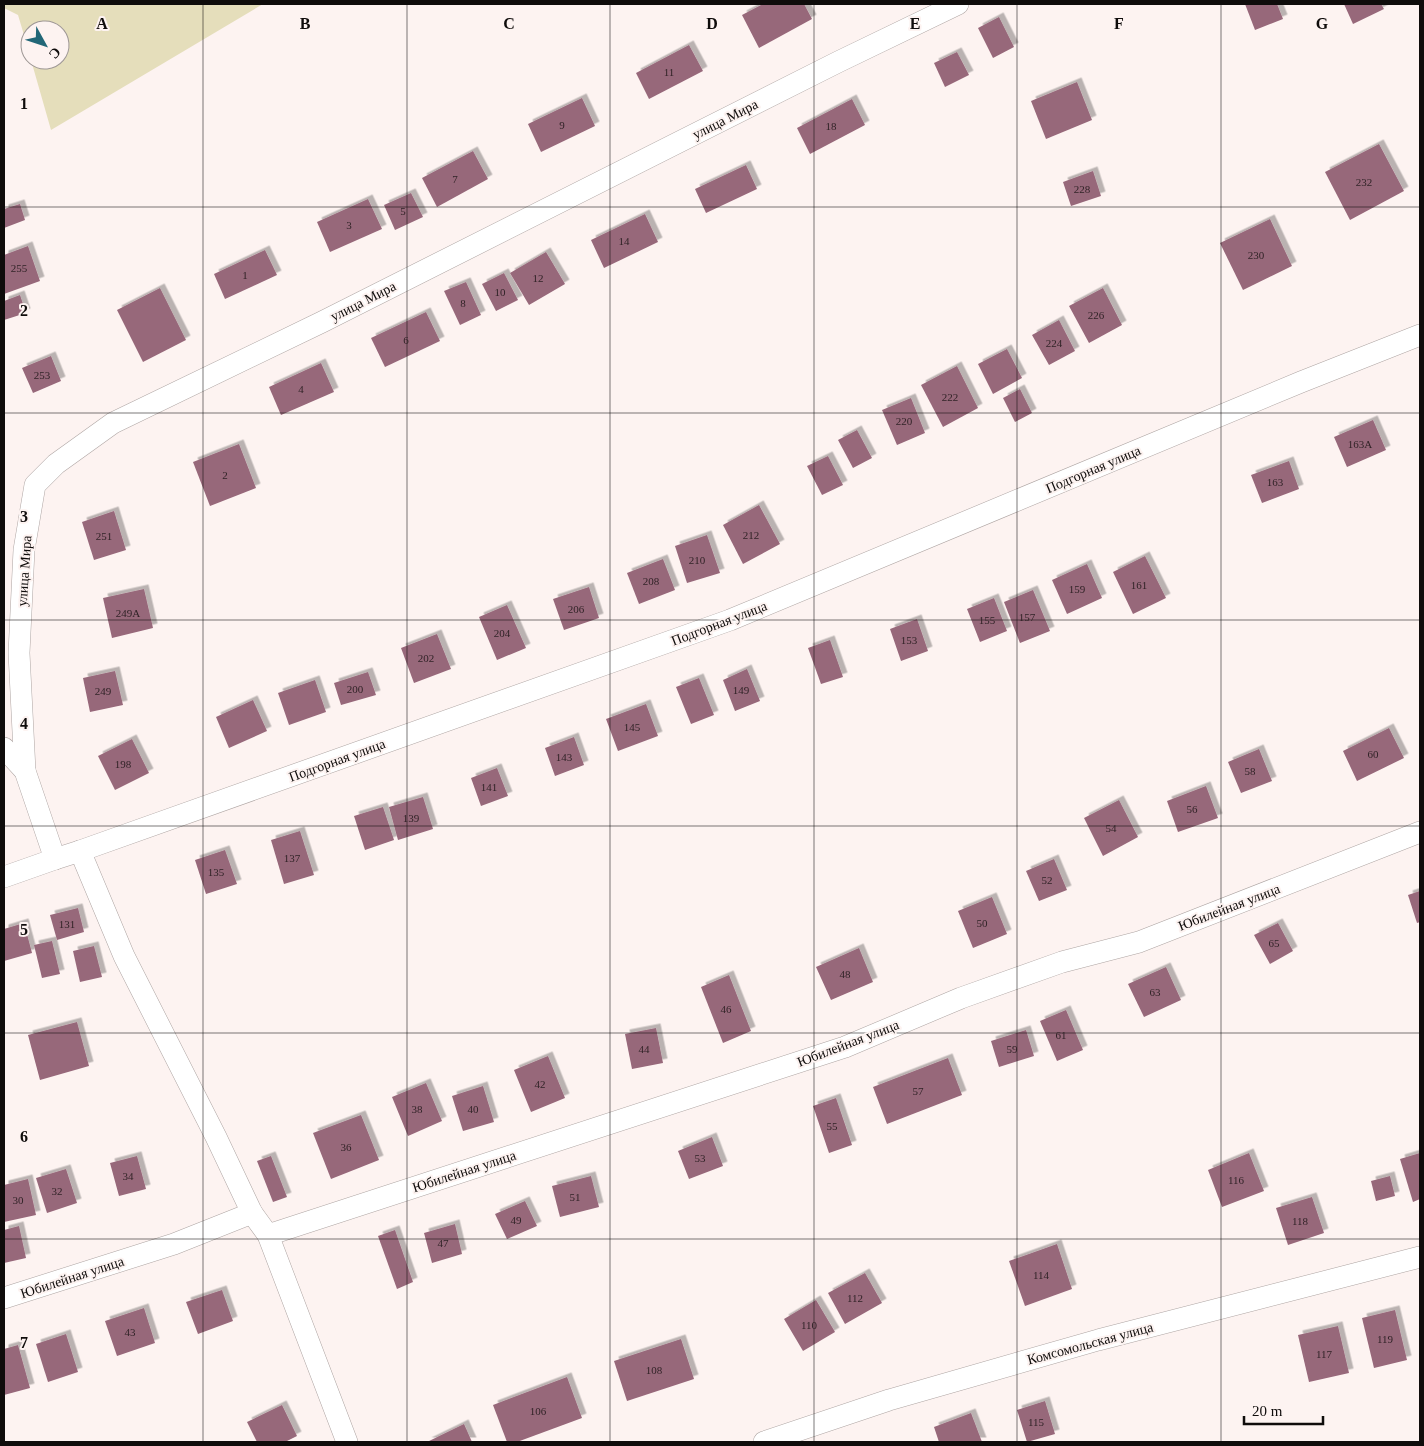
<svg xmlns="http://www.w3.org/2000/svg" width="1424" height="1446" viewBox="0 0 1424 1446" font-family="Georgia,serif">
<defs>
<filter id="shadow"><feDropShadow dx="4.5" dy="-4.5" stdDeviation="0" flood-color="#0004"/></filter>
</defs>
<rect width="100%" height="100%" fill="#fdf3f1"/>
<!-- green -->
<polygon fill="#e5debb" points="4,4 263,4 51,130 31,60 60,60 60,30 30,30 30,55 18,15 4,8"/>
<!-- building -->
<g fill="#97677a" filter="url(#shadow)">
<polygon points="763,4 804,4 812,19 759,48 742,15"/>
<polygon points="1245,4 1277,4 1283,19 1255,30"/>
<polygon points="1344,4 1381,4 1384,9 1353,24"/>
<polygon points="999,17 1014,47 993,58 978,28"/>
<polygon points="689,45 703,71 649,99 636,73"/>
<polygon points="957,52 969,75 945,87 934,63"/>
<polygon points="1077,82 1092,120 1046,139 1031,101"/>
<polygon points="582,98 595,126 541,152 528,124"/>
<polygon points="852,99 865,125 810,154 797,128"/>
<polygon points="1379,144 1404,191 1350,220 1325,172"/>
<polygon points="473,151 488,179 437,207 422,178"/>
<polygon points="746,165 757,189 706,213 695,189"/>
<polygon points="1093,171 1101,196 1071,206 1063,182"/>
<polygon points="411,193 423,217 395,230 384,205"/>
<polygon points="368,199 382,229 330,252 317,222"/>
<polygon points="20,204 25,220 4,228 4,209"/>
<polygon points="645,214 658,242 604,268 591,240"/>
<polygon points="1270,219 1292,266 1243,290 1220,243"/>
<polygon points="28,246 40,281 4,294 4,255"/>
<polygon points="265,250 277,275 225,299 214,274"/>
<polygon points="546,252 565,284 529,305 510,273"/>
<polygon points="504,273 518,300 496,311 482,284"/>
<polygon points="466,282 481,315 460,325 444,291"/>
<polygon points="160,288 186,340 143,362 117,310"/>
<polygon points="1103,288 1122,325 1089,343 1069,306"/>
<polygon points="20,295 26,313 4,320 4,301"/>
<polygon points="426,312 440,341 385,367 371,338"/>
<polygon points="1059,320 1075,351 1049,365 1032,335"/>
<polygon points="1007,349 1022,378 993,394 978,364"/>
<polygon points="51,356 61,381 33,393 22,368"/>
<polygon points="321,363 334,392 281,415 269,387"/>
<polygon points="957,366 978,408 943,427 921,385"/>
<polygon points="1020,389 1032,413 1015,422 1003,398"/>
<polygon points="911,398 925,433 897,445 882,410"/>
<polygon points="1373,420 1386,450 1347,467 1334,437"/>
<polygon points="857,430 872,458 853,468 838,440"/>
<polygon points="239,444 256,488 210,506 193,462"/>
<polygon points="828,456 843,485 822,495 807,466"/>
<polygon points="1289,461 1299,489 1262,503 1251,475"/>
<polygon points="759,505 780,544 743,564 723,525"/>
<polygon points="114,511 126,550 94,560 82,522"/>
<polygon points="707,535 720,573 687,583 675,546"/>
<polygon points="1145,556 1166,598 1133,614 1113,572"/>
<polygon points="663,559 675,590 639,604 627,573"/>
<polygon points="1087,564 1102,598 1067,614 1052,580"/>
<polygon points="589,587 599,618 564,630 553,599"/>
<polygon points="144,589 153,628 112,638 103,598"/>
<polygon points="1033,590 1050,631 1020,643 1004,602"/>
<polygon points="994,598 1007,631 980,642 967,609"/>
<polygon points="507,605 526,648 497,660 479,617"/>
<polygon points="917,619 928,651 901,661 890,629"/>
<polygon points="437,634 451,669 414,683 401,648"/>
<polygon points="830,640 843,677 821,684 808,648"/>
<polygon points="747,669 760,701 735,711 723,680"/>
<polygon points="115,671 123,705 90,712 83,678"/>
<polygon points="368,672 376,695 341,705 334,683"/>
<polygon points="699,678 714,715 691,724 676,687"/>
<polygon points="315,680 326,712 289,725 278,693"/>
<polygon points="253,700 267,731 229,748 216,717"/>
<polygon points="646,704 658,736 618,751 606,719"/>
<polygon points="1389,728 1404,758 1357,781 1343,751"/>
<polygon points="574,737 584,765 555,776 545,748"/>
<polygon points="132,739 149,773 115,790 98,756"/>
<polygon points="1259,749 1272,781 1241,793 1228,762"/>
<polygon points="497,768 508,796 481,806 471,778"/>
<polygon points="1206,786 1218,818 1178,832 1167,801"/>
<polygon points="423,797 433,829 398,840 389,807"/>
<polygon points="1119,800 1138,837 1103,856 1084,818"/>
<polygon points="383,807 394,840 365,850 354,816"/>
<polygon points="300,831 314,875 284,884 271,840"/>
<polygon points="225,850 237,884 206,894 195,860"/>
<polygon points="1054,859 1067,890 1039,901 1026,871"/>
<polygon points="1420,891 1420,922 1417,923 1408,895"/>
<polygon points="992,897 1007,934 973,948 958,911"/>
<polygon points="78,908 84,932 57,940 50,915"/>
<polygon points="24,923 32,953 4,961 4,929"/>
<polygon points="1278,923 1293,951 1270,964 1254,935"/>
<polygon points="52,941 60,974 42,978 34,945"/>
<polygon points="94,946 102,977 80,982 73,951"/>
<polygon points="859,948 873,982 831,1000 816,967"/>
<polygon points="1166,967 1181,1000 1144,1017 1128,984"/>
<polygon points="729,975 751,1031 723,1043 701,987"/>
<polygon points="1066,1010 1083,1050 1057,1061 1040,1021"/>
<polygon points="77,1022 89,1066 40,1080 28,1035"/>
<polygon points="656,1028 663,1063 632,1069 625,1034"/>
<polygon points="1026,1030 1034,1056 999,1067 991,1041"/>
<polygon points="548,1056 565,1098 531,1112 514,1070"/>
<polygon points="948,1058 962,1095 887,1124 873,1087"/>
<polygon points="426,1083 442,1121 408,1136 392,1097"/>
<polygon points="483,1086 494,1122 463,1131 452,1096"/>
<polygon points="836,1098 852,1145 829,1153 813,1106"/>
<polygon points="361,1115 379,1160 331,1179 313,1133"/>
<polygon points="712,1137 723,1166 689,1179 678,1151"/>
<polygon points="1249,1153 1264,1191 1222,1207 1208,1170"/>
<polygon points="1420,1153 1420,1199 1413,1202 1400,1159"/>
<polygon points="137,1156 146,1189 119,1196 110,1163"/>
<polygon points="271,1156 287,1197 273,1202 257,1161"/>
<polygon points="66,1169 77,1203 47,1213 36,1178"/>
<polygon points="591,1176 599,1207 560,1217 552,1186"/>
<polygon points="1390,1176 1395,1196 1376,1201 1371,1181"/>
<polygon points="28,1179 36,1215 4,1222 4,1185"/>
<polygon points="1312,1197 1324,1233 1288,1245 1276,1208"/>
<polygon points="525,1201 537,1226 507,1239 495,1214"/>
<polygon points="455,1224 462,1254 432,1263 424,1233"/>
<polygon points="19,1226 26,1258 4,1263 4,1230"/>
<polygon points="395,1230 413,1282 397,1289 378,1236"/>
<polygon points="1057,1244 1072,1289 1025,1306 1009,1261"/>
<polygon points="865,1273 882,1303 845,1324 828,1293"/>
<polygon points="222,1290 233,1321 198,1334 186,1302"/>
<polygon points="816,1300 835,1332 803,1351 784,1319"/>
<polygon points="144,1308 155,1343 117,1356 105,1321"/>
<polygon points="1395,1310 1407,1360 1374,1368 1362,1318"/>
<polygon points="1338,1326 1349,1373 1309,1382 1298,1335"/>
<polygon points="66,1334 78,1372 48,1382 36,1344"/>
<polygon points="681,1339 694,1379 627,1401 614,1361"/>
<polygon points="18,1345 30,1388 4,1395 4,1349"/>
<polygon points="567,1377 582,1418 517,1442 507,1442 493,1405"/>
<polygon points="1045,1401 1055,1434 1027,1442 1017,1410"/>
<polygon points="282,1405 297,1436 285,1442 257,1442 247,1422"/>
<polygon points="971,1413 982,1442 939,1442 934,1427"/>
<polygon points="464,1424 472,1442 427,1442"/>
</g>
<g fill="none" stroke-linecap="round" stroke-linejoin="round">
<!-- minor casing -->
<g stroke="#aea5a3" stroke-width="22">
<g id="minor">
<polyline points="4,748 25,771 55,859"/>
<polyline points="25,771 19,653 24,550 35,485 56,464 113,423 322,322 838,62 958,4"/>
<polyline points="80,851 124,956 216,1137 252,1213 268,1235 347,1442"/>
<polyline points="4,877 55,859 80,851 730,620 1301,382 1420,335"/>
<polyline points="268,1235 845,1047 961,998 1062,962 1139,942 1420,832"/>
<polyline points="4,1298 174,1244 252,1213"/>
<polyline points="764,1442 889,1400 1098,1340 1420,1257"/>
</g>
</g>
<!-- minor -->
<use href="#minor" stroke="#fff" stroke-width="21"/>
</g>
<!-- grid -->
<path fill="none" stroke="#0f0c0b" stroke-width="1" stroke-opacity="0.55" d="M203,4V1442M407,4V1442M610,4V1442M814,4V1442M1017,4V1442M1221,4V1442M4,207H1420M4,413H1420M4,620H1420M4,826H1420M4,1033H1420M4,1239H1420"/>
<g text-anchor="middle" stroke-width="4" stroke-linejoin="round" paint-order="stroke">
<!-- number labels -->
<g font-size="11" fill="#312327">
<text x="669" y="76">11</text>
<text x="562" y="129">9</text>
<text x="831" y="130">18</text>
<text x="455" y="183">7</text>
<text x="1364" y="186">232</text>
<text x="1082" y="193">228</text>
<text x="403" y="215">5</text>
<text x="349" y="229">3</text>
<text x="624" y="245">14</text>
<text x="1256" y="259">230</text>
<text x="19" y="272">255</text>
<text x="245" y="279">1</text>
<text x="538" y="282">12</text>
<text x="500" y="296">10</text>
<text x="463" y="307">8</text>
<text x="1096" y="319">226</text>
<text x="406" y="344">6</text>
<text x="1054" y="347">224</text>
<text x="42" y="379">253</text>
<text x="301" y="393">4</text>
<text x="950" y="401">222</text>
<text x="904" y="425">220</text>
<text x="1360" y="448">163А</text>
<text x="225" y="479">2</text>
<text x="1275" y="486">163</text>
<text x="751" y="539">212</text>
<text x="104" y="540">251</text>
<text x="697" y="564">210</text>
<text x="651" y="585">208</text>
<text x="1139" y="589">161</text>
<text x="1077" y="593">159</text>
<text x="576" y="613">206</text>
<text x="128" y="617">249А</text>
<text x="1027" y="621">157</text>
<text x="987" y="624">155</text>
<text x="502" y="637">204</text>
<text x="909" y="644">153</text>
<text x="426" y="662">202</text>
<text x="355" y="693">200</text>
<text x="741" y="694">149</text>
<text x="103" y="695">249</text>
<text x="632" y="731">145</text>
<text x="1373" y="758">60</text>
<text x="564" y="761">143</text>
<text x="123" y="768">198</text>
<text x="1250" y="775">58</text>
<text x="489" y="791">141</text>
<text x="1192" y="813">56</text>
<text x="411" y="822">139</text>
<text x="1111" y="832">54</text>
<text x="292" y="862">137</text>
<text x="216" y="876">135</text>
<text x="1047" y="884">52</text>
<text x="982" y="927">50</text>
<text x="67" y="928">131</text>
<text x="1274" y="947">65</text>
<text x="845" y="978">48</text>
<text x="1155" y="996">63</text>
<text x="726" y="1013">46</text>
<text x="1061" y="1039">61</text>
<text x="644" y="1053">44</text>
<text x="1012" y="1053">59</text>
<text x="540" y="1088">42</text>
<text x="918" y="1095">57</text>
<text x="417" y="1113">38</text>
<text x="473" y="1113">40</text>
<text x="832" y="1130">55</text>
<text x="346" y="1151">36</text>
<text x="700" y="1162">53</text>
<text x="128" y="1180">34</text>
<text x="1236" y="1184">116</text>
<text x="57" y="1195">32</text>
<text x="575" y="1201">51</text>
<text x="18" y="1204">30</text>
<text x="516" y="1224">49</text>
<text x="1300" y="1225">118</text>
<text x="443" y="1247">47</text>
<text x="1041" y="1279">114</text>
<text x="855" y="1302">112</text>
<text x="809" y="1329">110</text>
<text x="130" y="1336">43</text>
<text x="1385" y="1343">119</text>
<text x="1324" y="1358">117</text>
<text x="654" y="1374">108</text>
<text x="538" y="1415">106</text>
<text x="1036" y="1426">115</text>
</g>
<!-- street labels -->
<g font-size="14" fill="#0f0c0b" stroke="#fdf3f1">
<text transform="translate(725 119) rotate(-27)" y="5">улица Мира</text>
<text transform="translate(363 301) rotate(-27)" y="5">улица Мира</text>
<text transform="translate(1093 469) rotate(-23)" y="5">Подгорная улица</text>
<text transform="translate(24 571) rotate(-86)" y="5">улица Мира</text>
<text transform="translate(719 623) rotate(-21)" y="5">Подгорная улица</text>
<text transform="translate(337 760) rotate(-20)" y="5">Подгорная улица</text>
<text transform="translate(1229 907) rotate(-21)" y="5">Юбилейная улица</text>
<text transform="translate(848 1043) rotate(-21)" y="5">Юбилейная улица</text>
<text transform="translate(464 1171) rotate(-18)" y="5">Юбилейная улица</text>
<text transform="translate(72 1277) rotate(-18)" y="5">Юбилейная улица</text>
<text transform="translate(1090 1343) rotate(-15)" y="5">Комсомольская улица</text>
</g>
</g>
<g font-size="16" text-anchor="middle" font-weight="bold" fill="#0f0c0b" stroke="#fdf3f1" stroke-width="4" stroke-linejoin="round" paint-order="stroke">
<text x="102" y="29">A</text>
<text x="305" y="29">B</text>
<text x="509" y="29">C</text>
<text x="712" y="29">D</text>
<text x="915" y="29">E</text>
<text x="1119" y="29">F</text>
<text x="1322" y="29">G</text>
<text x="24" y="109">1</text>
<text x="24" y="316">2</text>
<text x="24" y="522">3</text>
<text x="24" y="729">4</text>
<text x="24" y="935">5</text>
<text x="24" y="1142">6</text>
<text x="24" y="1348">7</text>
</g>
<!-- border -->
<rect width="1424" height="1446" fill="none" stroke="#0f0c0b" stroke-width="10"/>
<!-- north arrow -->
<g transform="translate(45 45) rotate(130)"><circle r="24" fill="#fdf3f1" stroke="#9e9795"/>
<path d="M0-4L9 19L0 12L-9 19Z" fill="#226777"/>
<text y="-8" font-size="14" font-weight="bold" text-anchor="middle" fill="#0f0c0b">С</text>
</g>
<!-- scale -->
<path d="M1244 1416v8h79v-8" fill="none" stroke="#0f0c0b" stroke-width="2.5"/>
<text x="1252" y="1416" font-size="15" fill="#0f0c0b" stroke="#fdf3f1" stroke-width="4" paint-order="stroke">20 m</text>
</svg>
